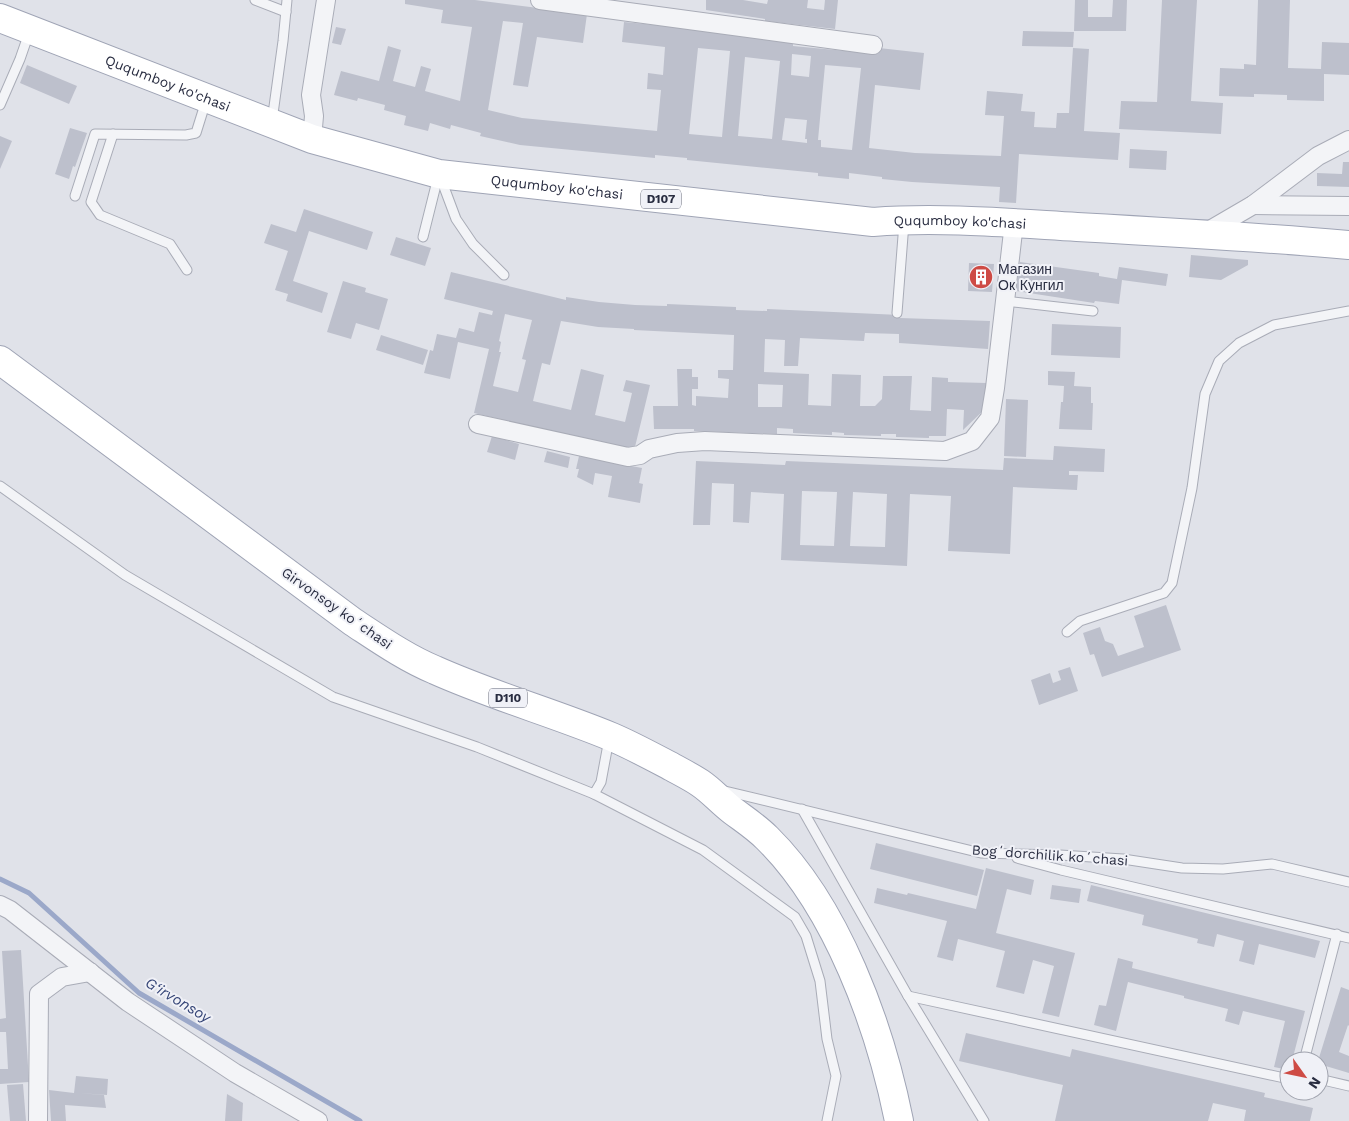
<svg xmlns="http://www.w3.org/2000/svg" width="1349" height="1121" viewBox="0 0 1349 1121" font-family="'Work Sans',sans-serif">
<rect width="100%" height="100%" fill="#e0e2e9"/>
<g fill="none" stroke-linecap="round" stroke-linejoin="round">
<!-- stream -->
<polyline stroke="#9ba8c9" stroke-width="5" points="0,879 29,893 139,993 360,1121"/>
</g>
<!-- building -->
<g fill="#bdc0cc" fill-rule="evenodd">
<path d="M405,0H475L587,14L583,43L537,37L528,87L513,85L523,23L503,21L488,110L522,118L657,131L661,90L647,89L648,73L663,75L665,47L622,42L624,22L793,38V46L878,54L879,48L924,53L920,90L875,85L869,148L915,153L1001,156L1004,116L985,115L987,91L1023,94L1021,111L1035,112L1034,127L1056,128L1057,113H1069L1073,48L1089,49L1084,131L1120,133L1118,160L1019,154L1016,203L999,202L1000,187L912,182L882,179V177L849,173V179L818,176V173L687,160V158L655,155V158L520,145L480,136L481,133L451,125L450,129L430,123L428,131L404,125L406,116L384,110L385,105L358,98L357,101L334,95L341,71L379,81L388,46L401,50L393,81L415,87L421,66L431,69L425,91L460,101L472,27L441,23L443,10L405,4ZM698,48L730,51L722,137L689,134ZM792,54L811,56L809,77L791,75ZM745,57L780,61L772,139L738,136ZM825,65L861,68L852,150L821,147V140H818ZM785,118L807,120L805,139H807V143L782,140Z"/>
<polygon points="706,0 743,0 767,4 768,0 808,0 807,8 824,10 825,0 838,0 835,29 765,21 765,19 706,10"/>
<polygon points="1075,0 1088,0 1088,17 1112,17 1113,0 1127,0 1126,31 1074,31"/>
<polygon points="1162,0 1197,0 1191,101 1223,103 1221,134 1119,129 1121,101 1157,102"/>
<polygon points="1258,0 1290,0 1288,68 1321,69 1322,42 1349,43 1349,75 1324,74 1324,101 1287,100 1287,95 1254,94 1254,97 1219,96 1220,68 1244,69 1244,64 1256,65"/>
<polygon points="336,27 346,29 341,45 332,43"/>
<polygon points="1023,31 1074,32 1073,47 1022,46"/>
<polygon points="27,65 77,86 69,104 20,83"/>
<polygon points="70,128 87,133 75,167 73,166 69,179 55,174"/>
<polygon points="0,136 12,141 0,169"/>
<polygon points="1130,149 1167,151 1166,170 1129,168"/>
<polygon points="1343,162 1349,162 1349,187 1317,186 1317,173 1342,174"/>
<polygon points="304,209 373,232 367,250 309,231 293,281 328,293 322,313 286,301 288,294 275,290 288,251 264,243 271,224 296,232"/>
<polygon points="396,237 431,248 425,266 390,255"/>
<polygon points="1191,255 1248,260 1248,265 1221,280 1189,277"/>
<polygon points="1020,262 1099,273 1099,276 1117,279 1119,267 1168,274 1166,286 1122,280 1119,304 1095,301 1094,303 1016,291"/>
<polygon points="969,263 994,264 992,292 968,291"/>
<path d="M451,272L566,300V297L599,302L635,305L667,306V304L736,307V310L767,311V309L900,315V318L990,321L988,349L899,343V334L865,333L864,341L800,338L798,366H784L785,340L765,339L764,372L809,374L808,405L831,406L832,374L861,375L860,406H875L882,399L883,376H912L910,410L931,411L932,377L948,378V382L987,383L986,408L963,430L964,410L947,409L946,436H929V438L896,437V434H881V436L844,435V433L832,432V435L793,433V429L777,428V434L694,431V429H654L653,406H678L677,369H692V377H698V389H692V405L696,406V396L728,398L729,379L718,378V370H733L734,335L634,330V329L598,327L561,321L550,365L542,363L533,401L571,410L581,369L604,375L595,415L625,422L632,393L623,391L626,380L650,385L634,451L474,413L489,349L458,342L450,379L424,373L430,350L433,351L437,334L456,338L459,328L474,332L479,312L492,315L493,311L444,299ZM505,314L532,320L522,359L526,360L518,392L493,386L501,352H499L501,342L499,341ZM758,384L783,385L782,407H758Z"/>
<polygon points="343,281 366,288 365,292 388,299 379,330 356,323 351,339 327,332"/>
<polygon points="1052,324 1121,327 1120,358 1051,355"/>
<polygon points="381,335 428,350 423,365 376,350"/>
<polygon points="1048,371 1075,372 1074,386 1091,387 1091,403 1093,403 1092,430 1059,429 1061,402 1063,402 1064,386 1048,385"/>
<polygon points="1006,399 1028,400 1026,457 1004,456"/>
<polygon points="492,436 519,444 515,460 487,452"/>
<path d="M1054,446L1105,449L1104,472L1069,471V475H1078L1077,490L1013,487L1010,554L948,551L951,496L910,494L907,566L781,560L784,494L751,492L749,523L733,522L734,484L712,483L710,525H693L696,461L785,465L786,461L1003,470L1004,458L1053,460ZM802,491L837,492L834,546L800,545ZM853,492L887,494L885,547L850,546Z"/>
<polygon points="547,451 570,457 568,468 544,462"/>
<polygon points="579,456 642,468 639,483 643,484 640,503 608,497 612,476 595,473 593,485 577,477 579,469 576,469"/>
<polygon points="1166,605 1181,650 1102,677 1094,654 1090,655 1083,633 1100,627 1105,641 1113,644 1118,656 1144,647 1134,616"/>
<polygon points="1070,667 1078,691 1039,705 1031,680 1050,673 1053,683 1061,680 1058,671"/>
<polygon points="876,843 984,870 977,896 870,869"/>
<polygon points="986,868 1034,880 1031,895 1007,889 996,933 1075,953 1059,1017 1042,1013 1054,966 1033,960 1024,994 996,987 1005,951 958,939 953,961 937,957 947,921 874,903 877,888 907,895 908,893 976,909"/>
<polygon points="1052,885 1081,889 1079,903 1050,899"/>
<polygon points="1091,885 1320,941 1315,958 1259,944 1254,965 1239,961 1244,941 1217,934 1214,947 1197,943 1198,939 1142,925 1144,915 1087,901"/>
<polygon points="21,950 29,1082 0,1084 0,1069 8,1069 6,1032 0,1032 0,1019 6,1018 2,951"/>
<polygon points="1118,958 1133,962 1132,968 1305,1011 1292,1061 1289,1061 1289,1070 1274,1067 1285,1021 1243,1011 1239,1025 1225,1021 1228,1009 1184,998 1184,996 1128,982 1116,1031 1094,1025 1099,1005 1106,1006"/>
<polygon points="1341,987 1349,990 1349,1026 1348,1025 1339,1052 1349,1056 1349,1073 1319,1064 1318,1061"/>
<polygon points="966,1033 1070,1057 1072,1049 1265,1093 1264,1097 1313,1108 1310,1121 1244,1121 1246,1110 1213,1103 1208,1121 1055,1121 1063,1085 959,1061"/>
<polygon points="76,1076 108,1079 107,1095 78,1093 104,1095 106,1108 65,1105 66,1121 51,1121 49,1090 74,1093"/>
<polygon points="23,1084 26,1121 10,1121 7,1085"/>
<polygon points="227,1094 243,1103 242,1121 225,1121"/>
</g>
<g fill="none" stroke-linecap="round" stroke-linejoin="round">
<!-- service casing -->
<g stroke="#a9acb7" stroke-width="11">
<g id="service">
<polyline points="255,0 286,12"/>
<polyline points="0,105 20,59 29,33"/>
<polyline points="272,121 283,41 287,0"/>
<polyline points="113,134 91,202 100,215 170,244 187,270"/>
<polyline points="441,179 456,219 473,244 504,275"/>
<polyline points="75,196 95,134 186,135 196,133 206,101"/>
<polyline points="423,237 438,177"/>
<polyline points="1005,301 1093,311"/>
<polyline points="897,313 904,223"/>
<polyline points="0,486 125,575 333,697 477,747 594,794 601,782 609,739"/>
<polyline points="1067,632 1080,621 1164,593 1172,583 1192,488 1205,394 1219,361 1239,343 1274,325 1349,311"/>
<polyline points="725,791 981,853 1060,855 1123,859 1182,868 1223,869 1272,864 1349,882"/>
<polyline points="594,794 703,850 795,917 806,936 820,981 827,1039 836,1076 827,1121"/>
<polyline points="802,809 908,996 984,1121"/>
<polyline points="1017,858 1061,870 1349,938"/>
<polyline points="908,996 1289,1079"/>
<polyline points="1304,1061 1337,934"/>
<polyline points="1319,1079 1349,1086"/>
</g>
</g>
<!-- minor casing -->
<g stroke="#a9acb7" stroke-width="20">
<g id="minor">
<polyline points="540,0 873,45"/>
<polyline points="312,139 314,116 311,95 326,0"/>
<polyline points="1253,205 1349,206"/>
<polyline points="1205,233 1253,205 1318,156 1349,140"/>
<polyline points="478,424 628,457 640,455 649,449 677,443 705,441 945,451 972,441 990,418 995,388 1014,223"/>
<polyline points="0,905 10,910 128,1002 235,1073 318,1121"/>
<polyline points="38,1121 39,994 62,977 90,972"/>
</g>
</g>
<!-- primary casing -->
<g stroke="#9fa4b5" stroke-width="30">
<g id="primary">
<path id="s1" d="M0,18L312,139L439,174L873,222C941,217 1009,223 1077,227C1168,232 1259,237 1349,245"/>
<path d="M0,360L353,622C379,639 406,658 435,670C493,696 554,713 612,737C633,746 653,757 672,767C681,772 691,777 700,783C712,791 721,802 733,811C745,820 756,827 767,838C837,907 880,1026 899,1121"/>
</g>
</g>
<!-- service -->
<use href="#service" stroke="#f3f4f7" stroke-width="9"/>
<!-- minor -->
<use href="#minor" stroke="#f3f4f7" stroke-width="18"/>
<!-- primary -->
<use href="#primary" stroke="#fff" stroke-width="28"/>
</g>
<!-- icons -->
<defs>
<g id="building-disc" transform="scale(1.25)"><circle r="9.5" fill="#ce4b45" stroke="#f0f1f7"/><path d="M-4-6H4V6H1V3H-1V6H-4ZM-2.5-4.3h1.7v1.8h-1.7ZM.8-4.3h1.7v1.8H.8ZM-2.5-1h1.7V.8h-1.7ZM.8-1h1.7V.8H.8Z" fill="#fff"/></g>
</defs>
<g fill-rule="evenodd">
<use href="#building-disc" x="981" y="277"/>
</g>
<g text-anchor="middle" stroke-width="4" stroke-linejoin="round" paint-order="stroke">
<!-- shield labels -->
<g fill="#f0f1f7" stroke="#656878" stroke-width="1">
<rect x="641" y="189.5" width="40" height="19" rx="4"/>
<rect x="489" y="688.5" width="38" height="19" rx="4"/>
</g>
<g font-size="12" font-weight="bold" fill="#292d41">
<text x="661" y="203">D107</text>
<text x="508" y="702">D110</text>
</g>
<!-- street labels -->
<g font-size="14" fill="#292d41" stroke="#f0f1f7">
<text dy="5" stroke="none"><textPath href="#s1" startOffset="180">Ququmboy ko'chasi</textPath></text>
<text dy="5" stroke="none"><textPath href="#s1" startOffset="585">Ququmboy ko'chasi</textPath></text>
<text dy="5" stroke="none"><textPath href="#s1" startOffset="990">Ququmboy ko'chasi</textPath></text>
<text transform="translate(337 608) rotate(35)" y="5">Girvonsoy koʻchasi</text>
<text transform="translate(1050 855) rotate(4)" y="5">Bogʻdorchilik koʻchasi</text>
</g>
<!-- poi labels -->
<g font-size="14" fill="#292d41" stroke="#f0f1f7" text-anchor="start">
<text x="998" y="274">Магазин<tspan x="998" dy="16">Ок Кунгил</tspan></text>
</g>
<!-- water labels -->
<g font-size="15" font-style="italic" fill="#334375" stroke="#f0f1f7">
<text transform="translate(178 1000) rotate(31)" y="5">G‘irvonsoy</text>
</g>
</g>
<!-- north arrow -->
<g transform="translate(1304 1076) rotate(123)"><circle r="24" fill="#f0f1f7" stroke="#a0a3ae"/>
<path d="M0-4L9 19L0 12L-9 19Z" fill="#ce4b45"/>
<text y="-8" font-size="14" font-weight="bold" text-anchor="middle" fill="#292d41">N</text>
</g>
</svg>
